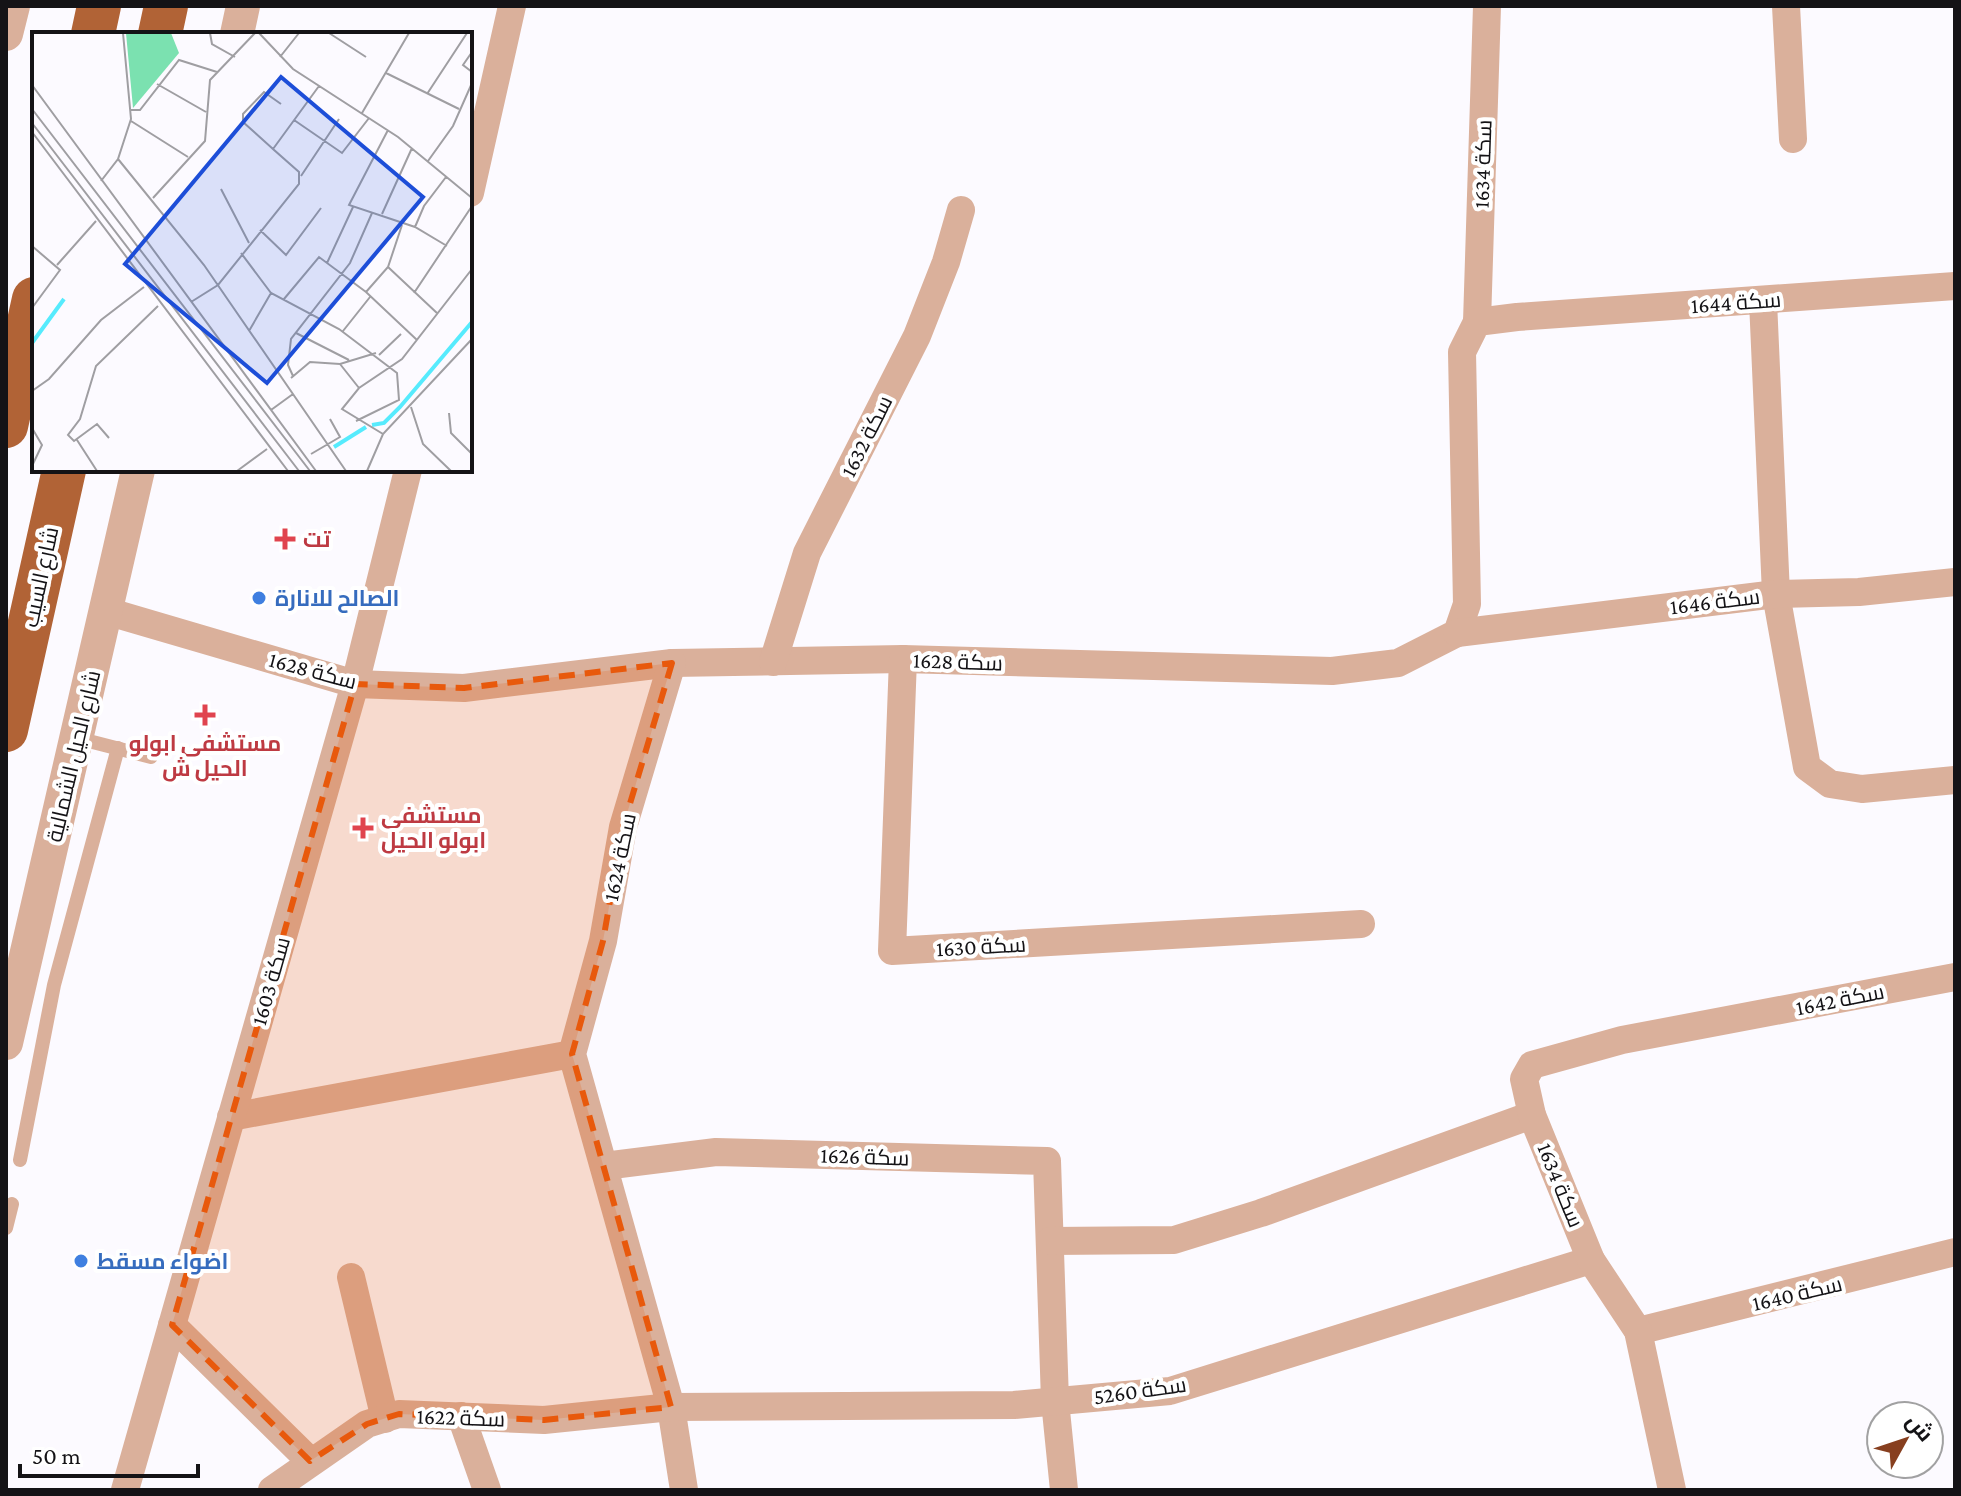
<svg xmlns="http://www.w3.org/2000/svg" width="1961" height="1496" viewBox="0 0 1961 1496" font-family="'Crimson Pro',Cairo,serif">
<rect width="100%" height="100%" fill="#fcfaff"/>
<g fill="none" stroke-linecap="round" stroke-linejoin="round">
<!-- service -->
<g stroke="#dab09b" stroke-width="14">
<polyline points="77,738 151,757"/>
<polyline points="20,1160 54,985 118,748"/>
<polyline points="6,1228 12,1204"/>
</g>
<!-- minor -->
<g stroke="#dab09b" stroke-width="28">
<polyline points="1786,6 1793,139"/>
<polyline points="470,193 512,6"/>
<polyline points="1763,301 1776,594 1807,767 1830,784 1862,789 1955,780"/>
<polyline points="1477,322 1487,6"/>
<polyline points="106,611 355,684 464,688 672,663 903,659 1332,671 1398,663 1457,633 1467,604 1462,352 1477,322 1517,317 1955,286"/>
<polyline points="1457,633 1776,594 1859,592 1955,582"/>
<polyline points="903,659 892,951 1361,924"/>
<polyline points="773,662 807,553 917,336 946,262 961,210"/>
<polyline points="672,663 623,827 603,941 572,1054 671,1407 684,1490"/>
<polyline points="231,1117 572,1054"/>
<polyline points="604,1166 716,1152 1047,1161 1055,1401 1064,1490"/>
<polyline points="1050,1241 1174,1240 1261,1213 1532,1115"/>
<polyline points="351,1277 385,1419"/>
<polyline points="172,1325 310,1461"/>
<polyline points="1638,1331 1955,1252"/>
<polyline points="461,1416 487,1490"/>
<polyline points="125,1490 355,684 408,470"/>
<polyline points="272,1490 367,1424 399,1414 544,1420 671,1407 1014,1405 1170,1391 1591,1260"/>
<polyline points="1672,1490 1638,1331 1591,1260 1532,1115 1524,1079 1532,1065 1622,1040 1955,977"/>
</g>
<!-- tertiary -->
<g stroke="#dab09b" stroke-width="34">
<polyline points="6,34 13,6"/>
<polyline points="237,34 243,6"/>
<polyline points="6,1043 138,470"/>
</g>
<!-- trunk -->
<g stroke="#b16336" stroke-width="44">
<polyline points="93,34 99,6"/>
<polyline points="160,34 166,6"/>
<polyline points="6,426 34,299"/>
<polyline points="6,730 64,470"/>
</g>
</g>
<!-- marked area -->
<path fill="#e8590c" fill-opacity="0.2" stroke="#e8590c" stroke-width="6" stroke-dasharray="16 10" stroke-linejoin="round" d="M672,663L623,827L603,941L572,1054L671,1407L544,1420L399,1414L367,1424L310,1461L172,1325L355,684L464,688Z"/>
<!-- markers -->
<g fill="#e0444e" stroke="#fff" stroke-width="3">
<path d="M281 527h8v8h8v8h-8v8h-8v-8h-8v-8h8z"/>
<path d="M201 703h8v8h8v8h-8v8h-8v-8h-8v-8h8z"/>
<path d="M359 816h8v8h8v8h-8v8h-8v-8h-8v-8h8z"/>
</g>
<g fill="#3f7fe0" stroke="#fff" stroke-width="3">
<circle cx="259" cy="598" r="8"/>
<circle cx="81" cy="1261" r="8"/>
</g>
<g text-anchor="middle" stroke-width="8" stroke-linejoin="round" paint-order="stroke">
<!-- street labels -->
<g font-size="22" fill="#141316" stroke="#fff">
<text transform="translate(1482 164) rotate(-88)" y="8">سكة 1634</text>
<text transform="translate(1736 302) rotate(-4)" y="8">سكة 1644</text>
<text transform="translate(866 436) rotate(-63)" y="8">سكة 1632</text>
<text transform="translate(40 577) rotate(-78)" y="8">شارع السيب</text>
<text transform="translate(1715 601) rotate(-7)" y="8">سكة 1646</text>
<text transform="translate(958 661) rotate(2)" y="8">سكة 1628</text>
<text transform="translate(313 670) rotate(15)" y="8">سكة 1628</text>
<text transform="translate(73 756) rotate(-77)" y="8">شارع الحيل الشمالية</text>
<text transform="translate(619 857) rotate(-78)" y="8">سكة 1624</text>
<text transform="translate(981 946) rotate(-3)" y="8">سكة 1630</text>
<text transform="translate(270 981) rotate(-74)" y="8">سكة 1603</text>
<text transform="translate(1840 999) rotate(-11)" y="8">سكة 1642</text>
<text transform="translate(865 1156) rotate(2)" y="8">سكة 1626</text>
<text transform="translate(1561 1185) rotate(68)" y="8">سكة 1634</text>
<text transform="translate(1797 1293) rotate(-13)" y="8">سكة 1640</text>
<text transform="translate(1140 1390) rotate(-8)" y="8">سكة 5260</text>
<text transform="translate(461 1417) rotate(2)" y="8">سكة 1622</text>
</g>
<!-- health labels -->
<g font-size="22" font-weight="bold" fill="#be3a42" stroke="#fff" text-anchor="start">
<text x="303" y="547">تت</text>
<text x="205" y="751" text-anchor="middle">مستشفى ابولو<tspan x="205" dy="25">الحيل ش</tspan></text>
<text x="381" y="823">مستشفى<tspan x="381" dy="25">ابولو الحيل</tspan></text>
</g>
<!-- shop labels -->
<g font-size="22" font-weight="bold" fill="#366cbe" stroke="#fff" text-anchor="start">
<text x="275" y="606">الصالح للانارة</text>
<text x="97" y="1269">اضواء مسقط</text>
</g>
</g>
<!-- overview -->
<g transform="translate(32 32)">
<rect width="440" height="440" fill="#fcfaff"/>
<path d="M94,1H139L147,21L101,76Z" fill="#7be1b0"/>
<path fill="none" stroke="#56ebfd" stroke-width="4" d="M0,311L32,267M340,393L352,391L368,375L440,290M302,415L334,395"/>
<path fill="none" stroke="#9f9ea2" stroke-width="2" d="M178,1L180,12L203,25M227,1L261,37L366,105L440,166M297,1L334,25M440,20L431,33L440,40M248,25L267,1M354,41L427,77M125,52L174,80M0,53L284,439M395,62L435,1M0,77L278,439M98,78H108L147,28L185,40M330,81L377,1M262,88L310,121L337,86M99,89L156,125M0,91L267,439M356,98L317,173L383,195L415,214M0,100L256,439M241,117L211,90V82L232,60L249,72M86,127L172,233L314,439M396,129L421,94L440,51M269,144L307,87M69,149L86,127L99,87L91,1M189,157L217,211M121,166L173,109L178,48L223,1M350,182L380,116M383,195L392,174L414,145M228,198L254,223L289,176M0,214L28,238L0,276M209,221L239,261L307,297L365,341L367,368L324,389M295,231L321,175M25,233L64,189M356,235L406,282M334,260L356,235L370,193M382,261L440,174M252,267L287,225L334,260L385,308M159,270L186,253L267,152V140L241,117L287,54M217,299L239,261M311,299L338,265M264,301L317,328M347,323L369,302M308,332L327,356M261,344L256,333L259,307L318,231L340,181M259,346L278,330L308,332L344,321M0,359L17,347L69,288L112,255M379,375L391,412L419,439M239,378L261,362M417,381L419,401L440,422M0,396L10,413L0,434M351,402L310,377L327,356L370,327L440,237M77,406L65,392L42,409L36,403L48,387L64,334L126,274M45,408L65,439M279,422L308,405L298,387M205,439L235,417M335,439L351,402L440,307"/>
<path fill="#1d4ed8" fill-opacity="0.15" stroke="#1d4ed8" stroke-width="4" d="M249,45L391,165L235,351L93,232Z"/>
<rect width="440" height="440" fill="none" stroke="#141316" stroke-width="4"/>
</g>
<!-- border -->
<rect width="1961" height="1496" fill="none" stroke="#141316" stroke-width="16"/>
<!-- north arrow -->
<g transform="translate(1905 1440) rotate(50)"><circle r="38" fill="#ffffff" stroke="#a1a1a2" stroke-width="2"/>
<path d="M0-6L14 30L0 20L-14 30Z" fill="#873f1f"/>
<text y="-12" font-size="22" font-weight="bold" text-anchor="middle" fill="#141316">ش</text>
</g>
<!-- scale -->
<path d="M20 1464v12h178v-12" fill="none" stroke="#141316" stroke-width="4"/>
<text x="32" y="1464" font-size="24" fill="#141316" stroke="#ffffff" stroke-width="6" paint-order="stroke">50 m</text>
</svg>
